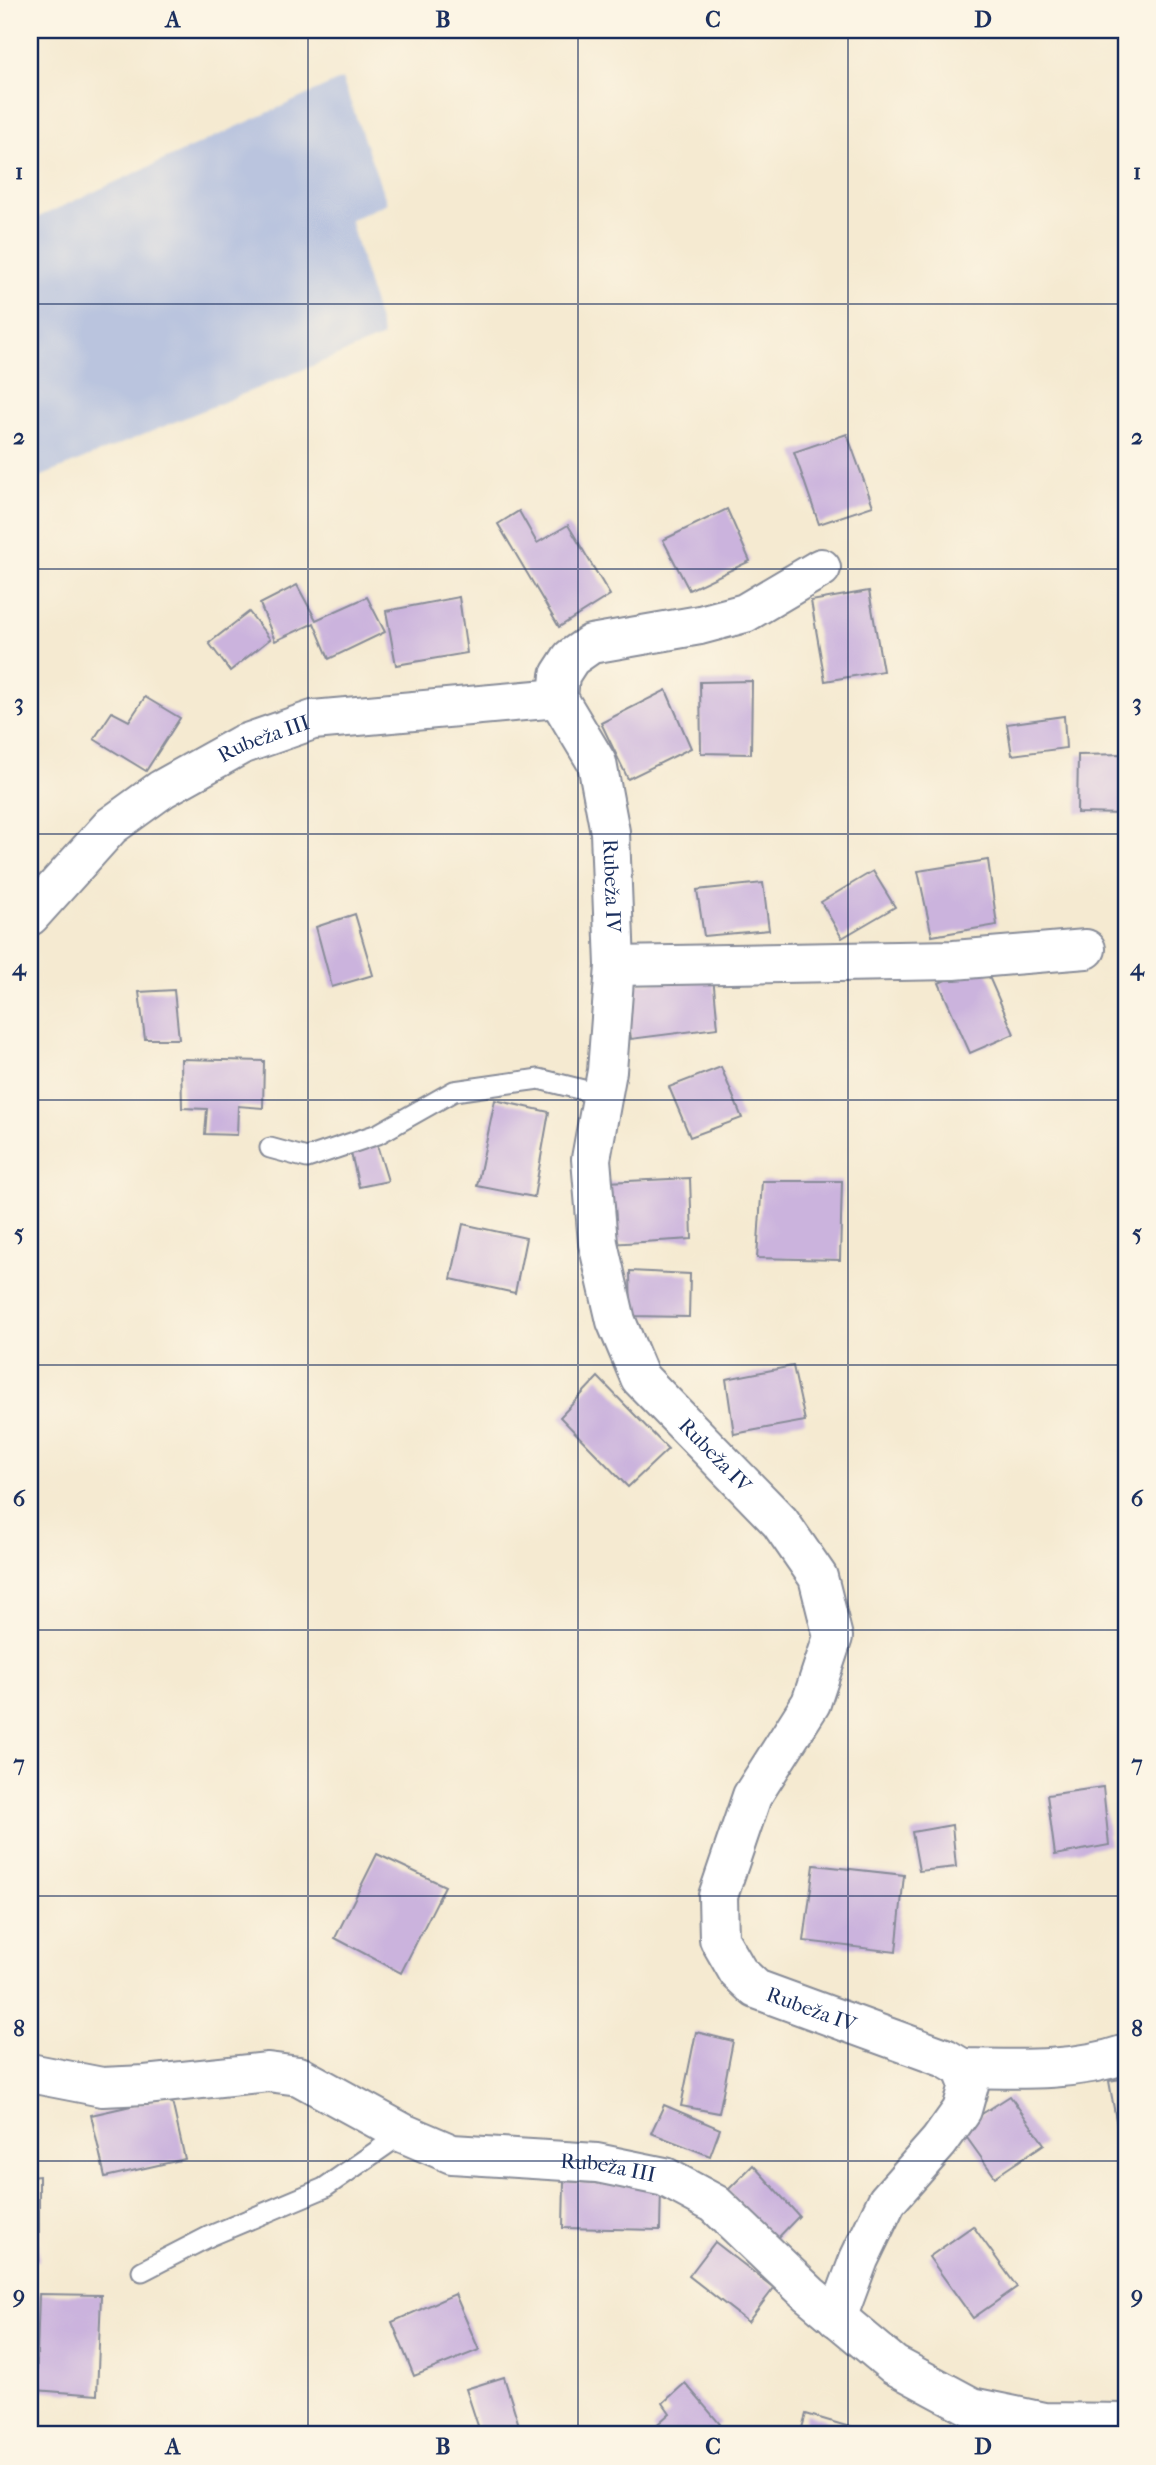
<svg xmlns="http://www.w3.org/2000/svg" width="1156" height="2465" viewBox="0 0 1156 2465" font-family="'IM FELL French Canon',serif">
<rect width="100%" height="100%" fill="#fcf5e5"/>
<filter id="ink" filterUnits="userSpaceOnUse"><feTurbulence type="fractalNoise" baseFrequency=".0143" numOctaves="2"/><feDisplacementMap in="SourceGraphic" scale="14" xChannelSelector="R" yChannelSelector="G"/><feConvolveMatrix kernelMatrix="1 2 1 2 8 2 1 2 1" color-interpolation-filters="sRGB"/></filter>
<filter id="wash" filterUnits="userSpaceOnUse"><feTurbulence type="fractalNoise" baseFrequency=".00686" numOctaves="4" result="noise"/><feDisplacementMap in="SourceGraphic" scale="28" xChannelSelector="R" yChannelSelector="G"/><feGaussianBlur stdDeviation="1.57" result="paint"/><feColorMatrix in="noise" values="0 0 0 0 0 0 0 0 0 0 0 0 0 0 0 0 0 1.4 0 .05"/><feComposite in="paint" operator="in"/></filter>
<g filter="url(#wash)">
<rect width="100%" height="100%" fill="#f5ead1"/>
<!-- industrial -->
<polygon fill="#bac4de" points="342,79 387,203 350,220 383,337 30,481 30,221"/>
<g id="blocks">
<!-- building -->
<g fill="#cbb3dd">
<polygon points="847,434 873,506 819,524 794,452"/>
<polygon points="727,509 750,561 689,590 663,540"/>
<polygon points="519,511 537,543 568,525 610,595 559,627 498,524"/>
<polygon points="297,585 316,620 367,597 385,632 329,659 314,623 275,641 260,604"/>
<polygon points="869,591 883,671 825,681 811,601"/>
<polygon points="459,597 467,653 396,665 386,611"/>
<polygon points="249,612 270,639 230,671 209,643"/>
<polygon points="752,681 751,754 701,753 700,682"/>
<polygon points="666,690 691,748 628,779 601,723"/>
<polygon points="145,697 180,718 146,771 94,739 112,712 129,721"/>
<polygon points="1064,716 1066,748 1012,755 1007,724"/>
<polygon points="1126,754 1126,814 1077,813 1078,755"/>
<polygon points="988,860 997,925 932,936 918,871"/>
<polygon points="873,871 895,907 842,938 821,902"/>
<polygon points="763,883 769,930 704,936 697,890"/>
<polygon points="355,914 373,975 332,987 316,927"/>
<polygon points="983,963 1014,1034 970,1053 939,983"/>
<polygon points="713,976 718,1028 631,1039 624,985"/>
<polygon points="174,990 179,1039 145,1039 139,992"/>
<polygon points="181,1059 264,1061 263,1108 238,1106 237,1135 205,1134 207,1109 182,1108"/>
<polygon points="721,1067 742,1118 690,1137 669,1087"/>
<polygon points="495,1100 549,1112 534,1197 477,1186"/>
<polygon points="377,1145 388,1181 359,1187 351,1153"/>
<polygon points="690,1178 692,1239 609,1244 607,1182"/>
<polygon points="762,1181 842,1181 840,1260 757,1258"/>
<polygon points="463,1224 526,1238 515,1293 451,1279"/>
<polygon points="630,1271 690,1274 689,1317 631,1316"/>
<polygon points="793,1366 805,1421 734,1434 726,1379"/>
<polygon points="598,1377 668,1449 628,1487 560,1417"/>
<polygon points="1103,1787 1109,1845 1055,1855 1047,1795"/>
<polygon points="952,1825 956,1867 919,1871 912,1832"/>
<polygon points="377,1854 445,1886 401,1973 335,1938"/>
<polygon points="814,1865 904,1875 896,1952 804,1941"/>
<polygon points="696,2032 733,2041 719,2113 681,2106"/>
<polygon points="1126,2078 1126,2141 1120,2142 1109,2081"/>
<polygon points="1010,2096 1044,2144 995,2177 960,2128"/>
<polygon points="171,2097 185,2159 105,2177 91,2115"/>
<polygon points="664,2105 720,2129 710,2156 651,2133"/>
<polygon points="753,2165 799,2216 775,2241 727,2191"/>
<polygon points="39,2176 39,2261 30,2261 30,2177"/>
<polygon points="564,2181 661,2187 660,2230 563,2228"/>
<polygon points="973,2226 1017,2287 973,2318 929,2257"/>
<polygon points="715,2242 774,2288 748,2322 689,2276"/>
<polygon points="39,2294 101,2295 97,2395 36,2390"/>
<polygon points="455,2294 479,2350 414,2376 392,2322"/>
<polygon points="504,2377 522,2435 481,2435 466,2389"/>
<polygon points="685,2383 720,2424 706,2435 658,2435 652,2429 670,2413 663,2403"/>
<polygon points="806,2414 860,2430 859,2435 800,2435"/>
</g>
</g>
</g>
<g filter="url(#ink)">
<use href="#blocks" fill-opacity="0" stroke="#888c98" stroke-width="2"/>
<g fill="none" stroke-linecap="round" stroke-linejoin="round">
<!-- lane casing -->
<g stroke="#888c98" stroke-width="23">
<g id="lane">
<polyline points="270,1148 307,1158 378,1134 454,1091 539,1079 603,1095"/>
<polyline points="142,2271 210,2236 324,2188 403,2133"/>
</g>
</g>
<!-- street casing -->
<g stroke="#888c98" stroke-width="42">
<g id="street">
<path id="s1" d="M821,568L745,613L700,625L591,644L571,658L560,675L558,698L597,763L610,832L615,966L607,1071L591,1159L598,1243L616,1321L640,1378L780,1522L818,1577L833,1637L811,1703L752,1796L718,1896L719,1939L738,1972L756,1989L945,2058L962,2068L969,2085L962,2110L939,2142L887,2201L859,2259L837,2318"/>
<path id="s2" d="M30,916L111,826L162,789L241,745L313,720L558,698"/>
<polyline points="615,966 954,960 1086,949"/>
<path d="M962,2068C1017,2069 1074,2072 1126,2054"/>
<path id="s3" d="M30,2073L102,2087L145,2085L268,2072L299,2076L403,2133L452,2154L597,2163L665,2177L715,2204L809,2294L894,2365L972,2407L1044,2422L1126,2423"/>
</g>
</g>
<!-- lane -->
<use href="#lane" stroke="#fff" stroke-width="19"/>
<!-- street -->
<use href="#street" stroke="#fff" stroke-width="38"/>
</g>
</g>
<!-- grid -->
<path fill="none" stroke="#1b2f5e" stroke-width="2" stroke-opacity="0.55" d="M308,30V2435M578,30V2435M848,30V2435M30,304H1126M30,569H1126M30,834H1126M30,1100H1126M30,1365H1126M30,1630H1126M30,1896H1126M30,2161H1126"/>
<g text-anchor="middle" stroke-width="5" stroke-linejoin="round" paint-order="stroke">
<!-- street labels -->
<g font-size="21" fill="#1b2f5e" stroke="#fcf5e5">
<text dy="7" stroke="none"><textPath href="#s2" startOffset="298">Rubeža III</textPath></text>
<text dy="7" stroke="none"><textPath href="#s1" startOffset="513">Rubeža IV</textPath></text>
<text dy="7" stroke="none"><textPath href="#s1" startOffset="1122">Rubeža IV</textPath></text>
<text dy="7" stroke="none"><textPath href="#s1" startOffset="1794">Rubeža IV</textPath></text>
<text dy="7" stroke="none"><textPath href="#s3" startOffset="600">Rubeža III</textPath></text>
</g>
</g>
<!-- margin -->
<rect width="1156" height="2465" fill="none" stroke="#fcf5e5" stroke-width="77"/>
<rect x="38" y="38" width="1080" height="2388" fill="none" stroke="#1b2f5e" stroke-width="2.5"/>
<g font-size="23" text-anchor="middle" font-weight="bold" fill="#1b2f5e">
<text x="173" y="27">A</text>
<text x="443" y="27">B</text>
<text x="713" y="27">C</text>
<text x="983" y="27">D</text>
<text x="19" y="179">1</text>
<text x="1137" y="179">1</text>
<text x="19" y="444">2</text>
<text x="1137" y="444">2</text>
<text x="19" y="710">3</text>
<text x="1137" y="710">3</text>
<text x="19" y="975">4</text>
<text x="1137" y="975">4</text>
<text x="19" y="1240">5</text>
<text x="1137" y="1240">5</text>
<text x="19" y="1506">6</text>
<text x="1137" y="1506">6</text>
<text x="19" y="1771">7</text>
<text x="1137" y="1771">7</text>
<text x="19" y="2036">8</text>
<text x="1137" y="2036">8</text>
<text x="19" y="2302">9</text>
<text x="1137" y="2302">9</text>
<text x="173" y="2454">A</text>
<text x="443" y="2454">B</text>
<text x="713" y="2454">C</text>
<text x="983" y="2454">D</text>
</g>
</svg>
